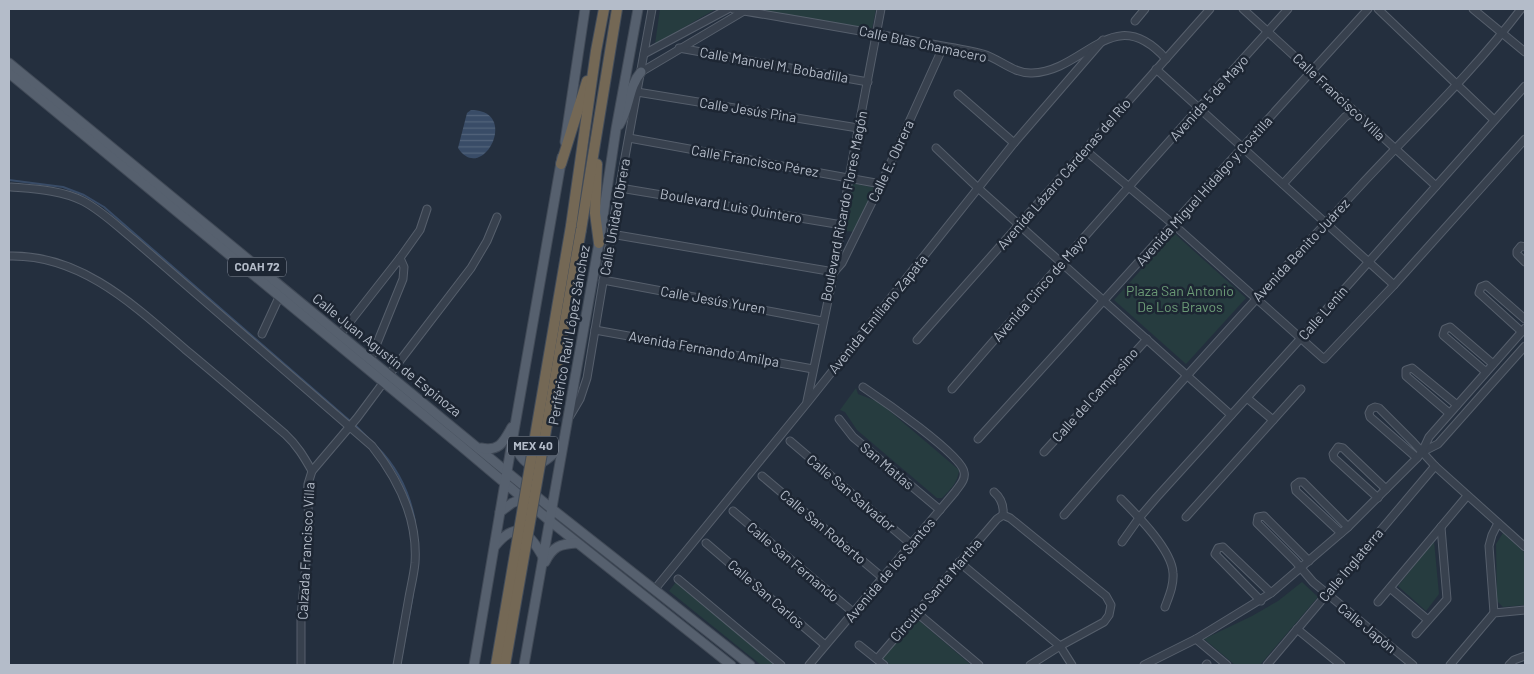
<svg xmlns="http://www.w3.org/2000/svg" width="1534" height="674" viewBox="0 0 1534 674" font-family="Barlow,sans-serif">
<defs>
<pattern id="water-rules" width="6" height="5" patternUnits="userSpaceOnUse" patternTransform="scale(1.25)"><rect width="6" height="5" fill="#394c67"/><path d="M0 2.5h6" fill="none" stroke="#53647b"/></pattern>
</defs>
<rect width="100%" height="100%" fill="#242f3e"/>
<!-- green -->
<g fill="#263c3f">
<polygon points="660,9 705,9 714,10 655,44"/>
<polygon points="765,9 876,9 872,29 767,11"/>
<polygon points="852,183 875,188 856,232 845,231"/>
<polygon points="1174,233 1246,298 1186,364 1114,300"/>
<path d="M856,388L858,394L879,402L959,470C958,482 951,489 942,498H937L857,430L845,412L840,410Z"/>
<polygon points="1503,533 1525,553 1525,605 1503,607 1497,601 1496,544"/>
<polygon points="1434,541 1439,594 1426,611 1398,586"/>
<polygon points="676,582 775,665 761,665 669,591"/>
<polygon points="1302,582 1318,597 1260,665 1235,665 1204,639 1252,616 1278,601"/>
<polygon points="916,618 971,665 891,665 882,658"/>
</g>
<!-- water -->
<path fill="url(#water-rules)" d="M471,110C521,110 482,185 458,148L467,113Z"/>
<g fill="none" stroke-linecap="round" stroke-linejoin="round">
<!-- stream -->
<g stroke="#394c67" stroke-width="2">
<polyline points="9,180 63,187 84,195 104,207 350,421"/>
<polyline points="354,424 368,438"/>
<path d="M377,447C397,467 410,494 415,522"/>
<polyline points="400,665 413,594"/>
</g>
<!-- minor casing -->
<g stroke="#565f6c" stroke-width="9">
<g id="minor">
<path d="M733,9C796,20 858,30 920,42C941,46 963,49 983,54C1000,59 1014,74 1032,73C1086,71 1113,0 1166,59"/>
<polyline points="1243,9 1436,186"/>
<polyline points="1378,9 1494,120"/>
<polyline points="1473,9 1525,52"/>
<polyline points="1135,21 1145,9"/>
<polyline points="679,48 868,82"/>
<polyline points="644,54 728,9"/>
<polyline points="1156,69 1394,285"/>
<polyline points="641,72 744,11"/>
<polyline points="637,92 858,128"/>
<polyline points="958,94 1014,143"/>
<polyline points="629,138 881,184"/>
<polyline points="936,148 978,188 1231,415"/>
<polyline points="1085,150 1174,225 1324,359 1394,285 1525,139"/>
<polyline points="1283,184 1345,117 1354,111"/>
<path d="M11,187C35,189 61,190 83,201C102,211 117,226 133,239L372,446C399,480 418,519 415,563C414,574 411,586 409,597C405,620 401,642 397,665"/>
<polyline points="620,188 842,225"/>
<polyline points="611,234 834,272 842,263 881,184 943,47"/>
<polyline points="1525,247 1521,246 1517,251 1517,254 1525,262"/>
<path d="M9,256C81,254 135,306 186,350C220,378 252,406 285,434C297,445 304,457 312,471"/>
<polyline points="603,280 822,321"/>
<polyline points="595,330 813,369"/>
<polyline points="1522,332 1479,293 1481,287 1486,285 1525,319"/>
<polyline points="262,334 281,293"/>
<polyline points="338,337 400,258 420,230 427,209"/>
<polyline points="917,340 1210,9"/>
<polyline points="369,363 403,279 404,267 400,258"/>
<polyline points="1486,372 1443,335 1445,329 1450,327 1493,364"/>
<path d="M952,389C1062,261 1175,134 1288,9"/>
<polyline points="1247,398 1273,420"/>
<polyline points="807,401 834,272 849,178 881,9"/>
<polyline points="1449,413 1406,376 1406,370 1412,368 1457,405"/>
<polyline points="570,416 580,399 587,378 611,234 652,9"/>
<polyline points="839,419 853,437 940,510"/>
<polyline points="978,439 1368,9"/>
<polyline points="790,441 911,544"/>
<polyline points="1044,452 1147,339"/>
<polyline points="1422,452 1438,444 1525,346"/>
<polyline points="1417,458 1370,417 1369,413 1371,409 1375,407 1379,408 1413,442 1435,466 1525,547"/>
<polyline points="762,476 883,578"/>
<path d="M994,492C1001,498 1004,505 1003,515"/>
<polyline points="1378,498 1334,458 1333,454 1338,447 1343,448 1386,489"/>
<path d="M1121,499C1137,515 1172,550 1173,573C1174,585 1169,596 1165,607"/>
<polyline points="733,511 854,613"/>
<path d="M1064,515C1161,403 1260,294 1361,185C1415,127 1473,72 1521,9"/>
<polyline points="1186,517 1301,389"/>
<polyline points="1341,533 1296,491 1295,485 1299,482 1303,482 1348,527"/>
<polyline points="1122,542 1139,518 1157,497 1301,338 1525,86"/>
<polyline points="706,543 825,645"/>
<polyline points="1309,561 1264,516 1258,517 1257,523 1295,561 1313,582 1413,665"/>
<polyline points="959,562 1060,646 1072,665"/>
<polyline points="678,579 781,665"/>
<polyline points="1390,588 1428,620"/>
<polyline points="655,589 807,403 1014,143 1103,40"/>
<polyline points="1261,601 1215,554 1218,548 1223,547 1271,593"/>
<polyline points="1378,602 1467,496"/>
<polyline points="916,612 979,665"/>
<polyline points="1494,613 1489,546 1492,535 1498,523"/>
<polyline points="1297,629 1341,665"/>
<polyline points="1416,634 1447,599 1441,527"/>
<polyline points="1196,639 1227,665"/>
<polyline points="859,645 884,665"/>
<polyline points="877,659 997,519 1003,515 1010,518 1106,596 1111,605 1109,615 1104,622 1060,646 1030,665"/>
<polyline points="301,665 301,617 310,521 307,501 308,484 312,471 357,418 389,375 471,268 487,241 497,217"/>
<path d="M809,665L955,492C959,486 966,480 964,472C962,455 881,399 863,387"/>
<polyline points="1144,665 1196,639 1271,593 1348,527 1417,458 1422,452 1429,437 1525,328"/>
<polyline points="1206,665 1207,664"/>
<polyline points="1267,665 1435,466"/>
<polyline points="1450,665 1494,613 1525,610"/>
<polyline points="1509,665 1514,660 1525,656"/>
</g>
</g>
<!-- major casing -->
<g stroke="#414a57" stroke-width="11">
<g id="major">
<polyline points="9,63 552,509 750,665"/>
<polyline points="9,73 461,446 550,521 731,665"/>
<path d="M619,125C630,108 628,87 641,72"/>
<polyline points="565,142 585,9"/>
<path d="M512,439C526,475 539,470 562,445"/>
<path d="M481,448C500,452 504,441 512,427"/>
<polyline points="500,512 512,503 522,499"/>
<path d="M495,546C517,519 529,532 543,557"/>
<path d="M545,562C553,546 560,544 577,543"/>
<polyline points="474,665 507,471 562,157"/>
<polyline points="524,665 599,243 616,129 638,9"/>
</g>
</g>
<!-- highway casing -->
<g stroke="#434c59" stroke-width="12">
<g id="highway">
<polyline points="561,164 587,81"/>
<polyline points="597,164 595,213 599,243"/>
<polyline points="571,226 596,51 604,9"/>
<polyline points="581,230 617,9"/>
</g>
</g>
<!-- minor -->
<use href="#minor" stroke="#38414e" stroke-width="7"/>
<!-- major -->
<use href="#major" stroke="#56606e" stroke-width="9"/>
<!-- highway -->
<use href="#highway" stroke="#746855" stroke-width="10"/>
<!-- highway-bridge casing -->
<g stroke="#434c59" stroke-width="12" stroke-linecap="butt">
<g id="highway-bridge">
<polyline points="496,665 571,226"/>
<polyline points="505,665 581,230"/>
</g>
</g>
<!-- highway-bridge -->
<use href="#highway-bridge" stroke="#746855" stroke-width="10"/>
</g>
<g text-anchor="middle" stroke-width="5" stroke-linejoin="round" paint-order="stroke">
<!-- shield labels -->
<g fill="#1d2633" stroke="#878f9c" stroke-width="1">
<rect x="228" y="257.5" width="58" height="19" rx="4"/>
<rect x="508" y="436.5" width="50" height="19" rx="4"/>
</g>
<g font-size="12" font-weight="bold" fill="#b4bcc9">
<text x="257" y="271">COAH 72</text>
<text x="533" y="450">MEX 40</text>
</g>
<!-- street labels -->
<g font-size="14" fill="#b4bcc9" stroke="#1d2633">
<text transform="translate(923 44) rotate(12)" y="5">Calle Blas Chamacero</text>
<text transform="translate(774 65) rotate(10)" y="5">Calle Manuel M. Bobadilla</text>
<text transform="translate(1339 97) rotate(43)" y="5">Calle Francisco Villa</text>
<text transform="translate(1209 98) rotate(-48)" y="5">Avenida 5 de Mayo</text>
<text transform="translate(748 110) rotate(9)" y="5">Calle Jesús Pina</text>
<text transform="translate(755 161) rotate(10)" y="5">Calle Francisco Pérez</text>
<text transform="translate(891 161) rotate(-65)" y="5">Calle E. Obrera</text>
<text transform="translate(1064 174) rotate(-49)" y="5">Avenida Lázaro Cárdenas del Río</text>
<text transform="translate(1204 191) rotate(-48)" y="5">Avenida Miguel Hidalgo y Costilla</text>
<text transform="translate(731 206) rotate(10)" y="5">Boulevard Luis Quintero</text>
<text transform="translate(844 206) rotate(-79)" y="5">Boulevard Ricardo Flores Magón</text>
<text transform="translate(615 217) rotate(-80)" y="5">Calle Unidad Obrera</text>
<text transform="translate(1301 250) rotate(-47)" y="5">Avenida Benito Juárez</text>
<text transform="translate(1040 288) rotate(-49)" y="5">Avenida Cinco de Mayo</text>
<text transform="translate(713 300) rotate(10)" y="5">Calle Jesús Yuren</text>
<text transform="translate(1323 313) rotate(-49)" y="5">Calle Lenin</text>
<text transform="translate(878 314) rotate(-51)" y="5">Avenida Emiliano Zapata</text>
<text transform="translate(569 335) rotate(-80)" y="5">Periférico Raúl López Sánchez</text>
<text transform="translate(704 349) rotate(10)" y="5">Avenida Fernando Amilpa</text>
<text transform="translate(387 355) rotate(39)" y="5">Calle Juan Agustín de Espinoza</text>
<text transform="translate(1095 395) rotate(-48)" y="5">Calle del Campesino</text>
<text transform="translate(887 466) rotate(40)" y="5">San Matías</text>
<text transform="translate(851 493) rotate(40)" y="5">Calle San Salvador</text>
<text transform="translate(823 527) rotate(40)" y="5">Calle San Roberto</text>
<text transform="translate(306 551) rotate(-87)" y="5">Calzada Francisco Villa</text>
<text transform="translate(793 562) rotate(40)" y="5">Calle San Fernando</text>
<text transform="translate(1351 565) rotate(-50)" y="5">Calle Inglaterra</text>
<text transform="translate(890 570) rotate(-50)" y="5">Avenida de los Santos</text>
<text transform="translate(936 590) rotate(-49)" y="5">Circuito Santa Martha</text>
<text transform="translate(766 594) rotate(41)" y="5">Calle San Carlos</text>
<text transform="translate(1367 628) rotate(39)" y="5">Calle Japón</text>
</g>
<!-- park labels -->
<g font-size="14" fill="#6b9a76" stroke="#1d2633">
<text x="1180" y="296">Plaza San Antonio<tspan x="1180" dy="16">De Los Bravos</tspan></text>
</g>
</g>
<!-- border -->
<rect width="1534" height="674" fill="none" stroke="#b4bcc9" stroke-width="20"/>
</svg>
